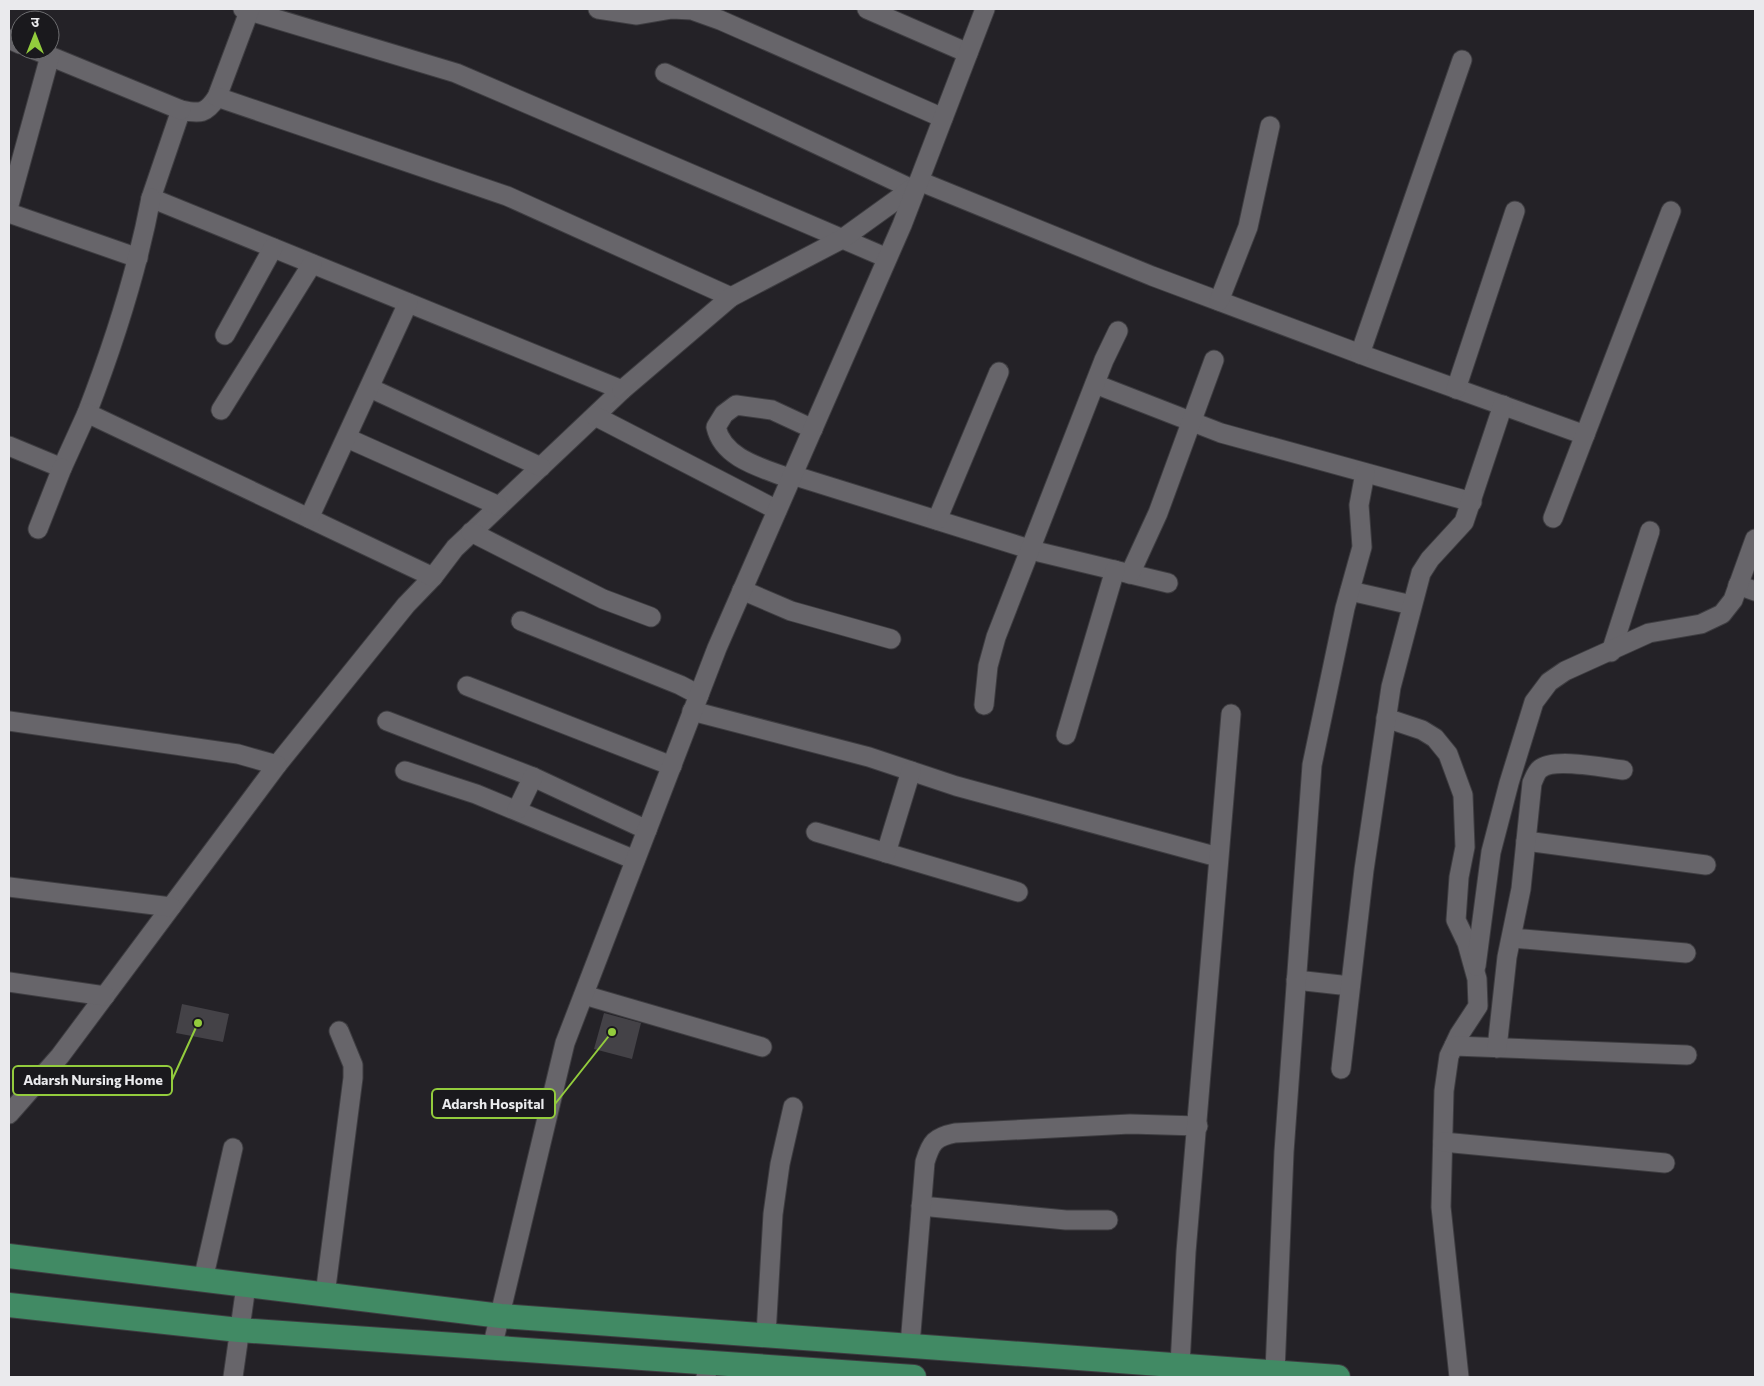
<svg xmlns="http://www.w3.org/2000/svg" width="1764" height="1386" viewBox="0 0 1764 1386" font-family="Commissioner,'Noto Sans Devanagari',sans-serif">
<rect width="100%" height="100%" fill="#242227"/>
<!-- building -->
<g fill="#444247">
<polygon points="182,1004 229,1014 223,1042 176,1033"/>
<polygon points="604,1013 641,1023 632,1059 594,1049"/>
</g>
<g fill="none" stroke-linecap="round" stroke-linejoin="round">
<!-- minor casing -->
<g stroke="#3e3d41" stroke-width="21">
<g id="minor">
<polyline points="243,9 456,73 887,258"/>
<path d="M250,9L217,97C206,114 200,114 181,110L151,198L622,390L455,548L433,577L406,605L277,765"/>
<polyline points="598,9 637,15 672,9 692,10 720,20 943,118"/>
<polyline points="867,9 968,53"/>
<polyline points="9,39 20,44"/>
<polyline points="35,50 181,110"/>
<polyline points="665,73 912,189"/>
<polyline points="217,97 507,196 731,297 842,239 917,185"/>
<polyline points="919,181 1152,276 1371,358 1585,435"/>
<polyline points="9,205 50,56"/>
<polyline points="9,213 138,258"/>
<polyline points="1219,301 1248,227 1270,126"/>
<polyline points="225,335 273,248"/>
<polyline points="1360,354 1462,60"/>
<polyline points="1095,384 1221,433 1472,502"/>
<polyline points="370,388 541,467"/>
<polyline points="1456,389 1515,211"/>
<polyline points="622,390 731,297"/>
<polyline points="221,410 312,264"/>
<path d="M87,413C114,343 137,272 151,198"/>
<polyline points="595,416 777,510"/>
<polyline points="347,438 499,506"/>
<polyline points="9,446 62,468 87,413 433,577"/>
<polyline points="792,475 1039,552 1168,583"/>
<path d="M791,479C763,468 723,459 716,427L724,414L736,405L772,410L813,429"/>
<polyline points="309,518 408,303"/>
<polyline points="1553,518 1671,211"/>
<polyline points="937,520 999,372"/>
<polyline points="38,529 62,468"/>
<polyline points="471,532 603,599 651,617"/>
<polyline points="1130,574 1158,513 1214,360"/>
<polyline points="1738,585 1755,591"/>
<polyline points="742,590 791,611 891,639"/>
<polyline points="1350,591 1412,605"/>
<polyline points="521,621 680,685 699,695"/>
<polyline points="1611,652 1650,531"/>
<polyline points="467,686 672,766"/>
<polyline points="984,705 988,666 996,637 1104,360 1118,331"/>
<polyline points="692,711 869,757 956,786 1218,857"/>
<polyline points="1386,718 1422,730 1435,738 1448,754 1463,795 1465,847 1459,877 1456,920 1467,943 1477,979 1478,1006 1459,1035 1449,1056 1444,1091 1441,1207 1459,1377"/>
<polyline points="9,721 238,754 277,765 60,1056 9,1114"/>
<polyline points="387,721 533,777 647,830"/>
<polyline points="1066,735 1115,570"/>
<polyline points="405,771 476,794 635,860"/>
<polyline points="517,810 533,777"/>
<polyline points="816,832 1018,892"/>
<polyline points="1526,841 1706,865"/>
<polyline points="886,853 911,771"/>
<polyline points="9,887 171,907"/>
<polyline points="1512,938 1686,953"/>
<polyline points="1476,966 1491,852 1509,783 1534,702 1549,682 1565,671 1649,633 1701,624 1722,614 1733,600 1755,539"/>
<polyline points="1296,980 1350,986"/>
<polyline points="9,982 105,996"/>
<polyline points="584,995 762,1047"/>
<polyline points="1454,1046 1687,1055"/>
<path d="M1497,1048L1507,957L1521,889L1532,783C1534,779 1536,772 1540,769C1554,757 1605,768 1623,770"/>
<polyline points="1341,1069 1364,870 1391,687 1421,573 1430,559 1464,522 1503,405"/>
<polyline points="1443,1142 1665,1163"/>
<polyline points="921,1206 1066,1220 1108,1220"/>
<polyline points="203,1280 233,1148"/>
<polyline points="325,1295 353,1078 353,1065 339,1031"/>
<polyline points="766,1335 773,1214 780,1164 793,1107"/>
<path d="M910,1345L925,1162C931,1142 935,1137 955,1133L1130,1124L1198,1126"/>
<polyline points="492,1348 565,1043 717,648 902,225 985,9"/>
<polyline points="1180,1365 1186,1252 1231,714"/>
<polyline points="1275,1372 1284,1152 1312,765 1345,608 1362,547 1359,505 1365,473"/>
<polyline points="233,1377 246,1286"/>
<polyline points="706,1377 708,1362"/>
</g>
</g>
<!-- major casing -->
<g stroke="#3e3d41" stroke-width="26">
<g id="major">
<polyline points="9,1256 501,1316 1338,1377"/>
<polyline points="9,1305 239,1330 914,1377"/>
</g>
</g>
<!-- minor -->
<use href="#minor" stroke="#67656a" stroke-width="19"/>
<!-- major -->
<use href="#major" stroke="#418a64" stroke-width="24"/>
</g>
<!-- callouts -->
<path fill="none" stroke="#93cc3d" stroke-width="2" d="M198 1023L172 1080M612 1032L555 1104"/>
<g fill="#93cc3d" stroke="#1a191d" stroke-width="2">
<circle cx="198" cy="1023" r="5"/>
<circle cx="612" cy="1032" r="5"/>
</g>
<g fill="#1a191d" stroke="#93cc3d" stroke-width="2">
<rect x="13" y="1066" width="159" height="29" rx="5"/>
<rect x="432" y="1089" width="123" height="29" rx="5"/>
</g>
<g font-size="14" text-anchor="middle" font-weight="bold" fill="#eaeaed">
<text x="93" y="1085">Adarsh Nursing Home</text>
<text x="493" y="1109">Adarsh Hospital</text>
</g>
<!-- border -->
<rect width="1764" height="1386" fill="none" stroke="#eaeaed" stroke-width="20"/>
<!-- north arrow -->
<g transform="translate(35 35)"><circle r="24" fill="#1a191d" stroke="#6d6d70"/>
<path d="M0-4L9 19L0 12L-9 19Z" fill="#93cc3d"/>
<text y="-8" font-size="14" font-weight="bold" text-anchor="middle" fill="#eaeaed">उ</text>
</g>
</svg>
